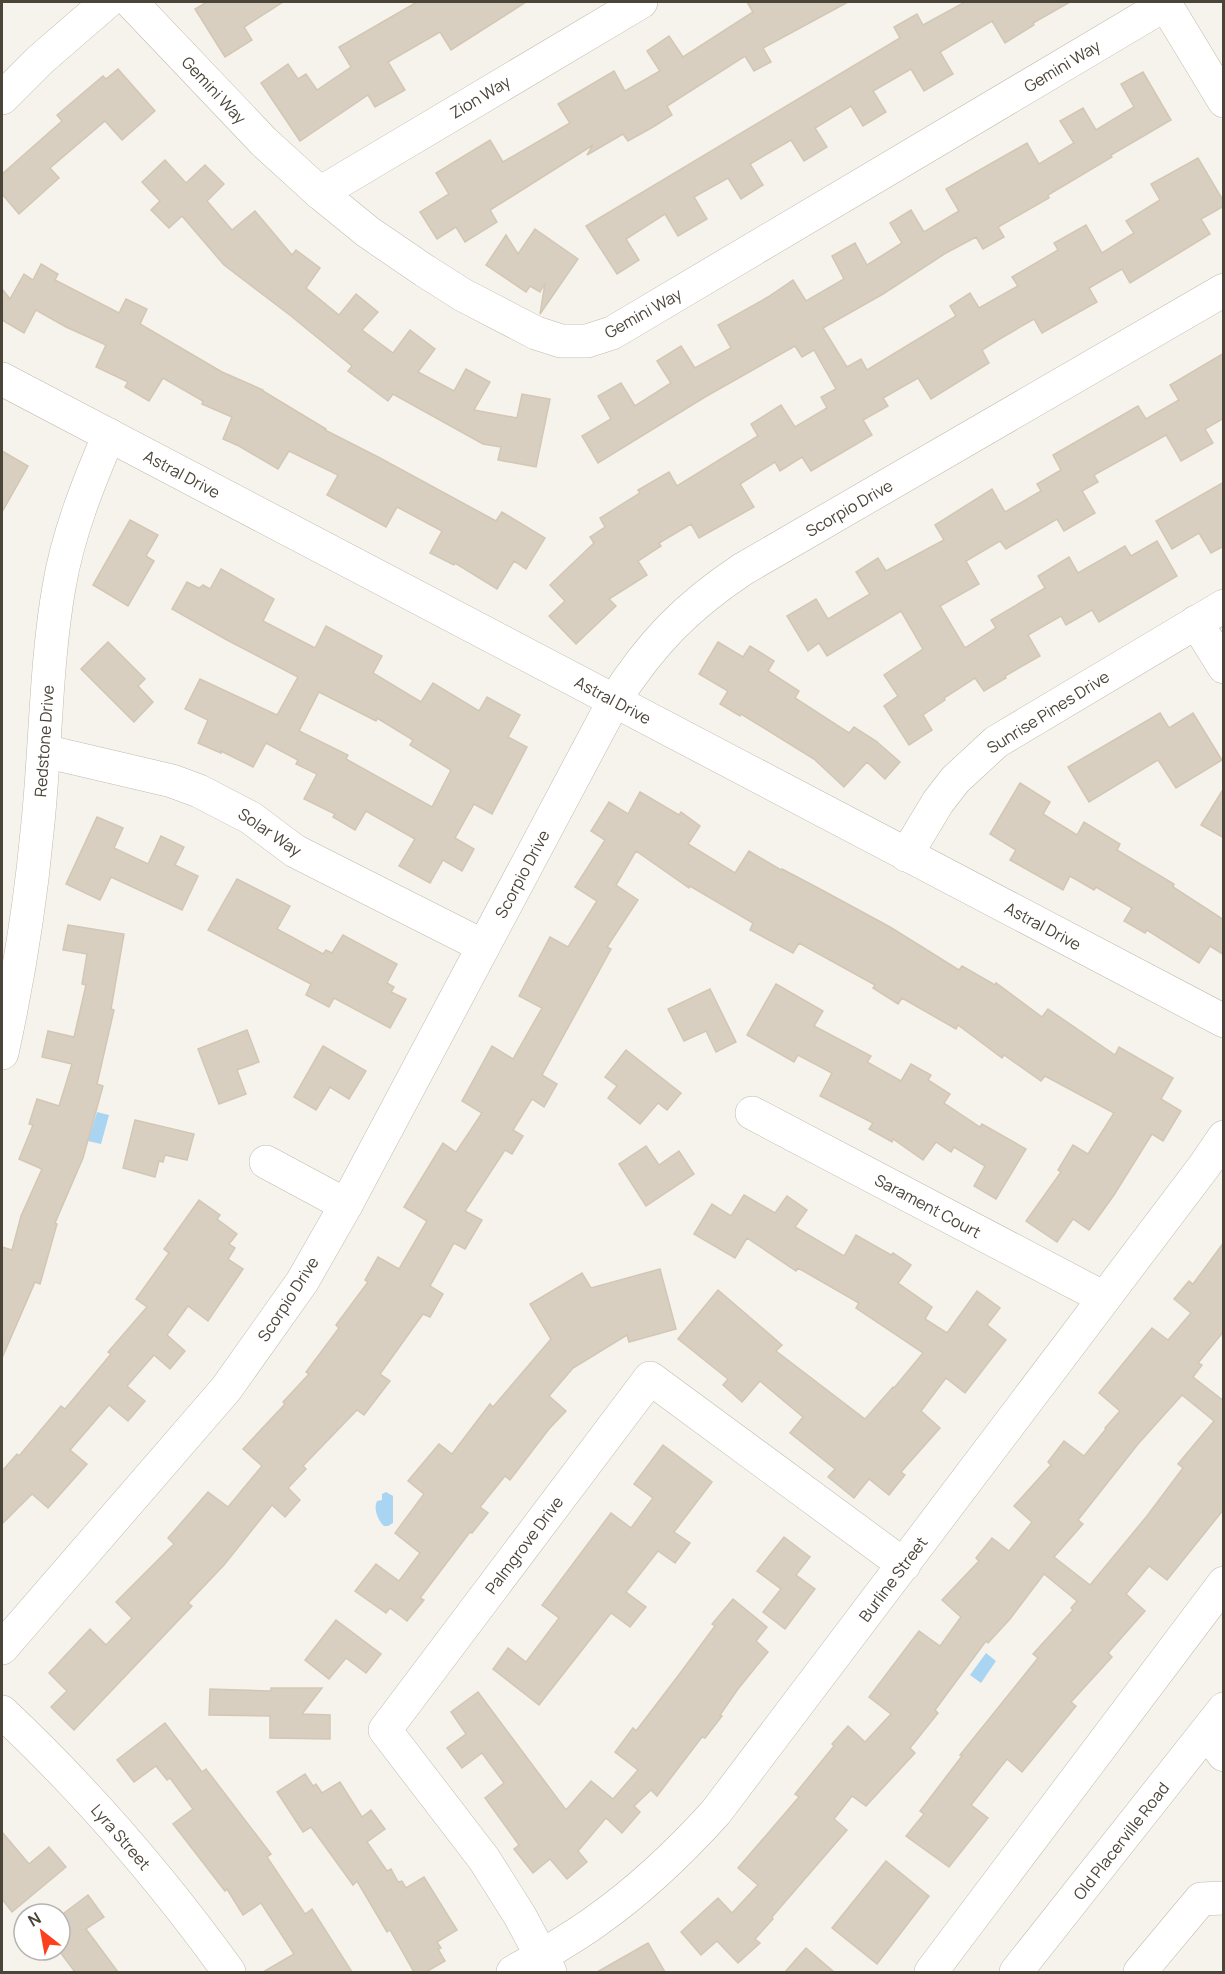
<svg xmlns="http://www.w3.org/2000/svg" width="1225" height="1974" viewBox="0 0 1225 1974" font-family="Manrope,sans-serif">
<rect width="100%" height="100%" fill="#f6f3ec"/>
<!-- water -->
<g fill="#a9d4f2">
<polygon points="97,1112 109,1115 101,1144 88,1141"/>
<path d="M386,1492L393,1496V1523L388,1526H384C378,1521 373,1508 377,1501L382,1500V1494Z"/>
<polygon points="986,1653 996,1661 981,1683 970,1675"/>
</g>
<!-- building -->
<g fill="#d8cfc1" stroke="#d3c7b4" stroke-width="1.5" fill-rule="evenodd">
<polygon points="207,2 283,2 244,27 252,40 225,57 195,9"/>
<polygon points="417,2 526,2 451,50 440,32 388,62 405,90 375,107 368,95 300,141 261,83 288,64 298,79 306,74 317,90 351,67 339,47"/>
<polygon points="747,2 848,2 763,48 771,62 754,71 745,56 667,106 672,115 653,127 628,141 623,134 587,155 593,145 514,195 490,210 497,222 465,242 456,227 437,239 420,212 449,194 436,173 490,140 503,162 570,123 558,104 614,71 625,91 660,71 647,51 669,36 683,57 753,12"/>
<polygon points="965,2 1070,2 1033,23 1034,25 1005,43 992,21 940,52 953,74 924,91 911,69 873,91 886,112 863,126 851,106 815,128 827,147 804,161 791,140 750,164 763,185 741,199 728,178 694,197 707,219 678,236 665,214 626,239 639,260 617,274 586,226 900,38 894,27 917,14 923,25"/>
<polygon points="118,69 155,111 122,140 105,121 50,168 59,178 19,214 2,194 2,174 62,121 57,115 103,76 106,79"/>
<polygon points="1143,72 1171,120 1111,155 1112,157 1048,195 1049,198 998,227 1004,237 983,249 976,237 946,253 883,294 823,328 847,367 861,359 867,370 956,316 950,306 970,293 979,308 1018,286 1012,277 1058,250 1054,243 1086,225 1102,253 1134,233 1126,221 1160,200 1151,184 1198,158 1224,202 1224,206 1201,219 1210,234 1130,283 1122,269 1089,288 1097,302 1042,333 1034,319 998,340 982,350 989,363 931,399 918,378 883,398 888,406 863,420 872,435 811,471 802,457 780,471 775,462 740,484 754,507 699,538 691,524 659,543 661,546 638,561 647,575 609,599 616,606 576,644 549,616 565,601 550,585 594,543 590,537 605,527 600,518 640,493 638,490 669,472 677,486 758,436 751,424 781,405 795,427 827,408 821,397 836,389 814,350 802,357 795,346 705,397 598,463 582,436 611,419 598,396 621,383 635,406 671,383 657,361 681,346 695,368 731,348 718,325 768,297 793,280 806,301 844,279 832,256 855,243 867,265 902,243 890,223 911,210 924,232 959,211 946,189 1027,143 1039,164 1074,143 1060,121 1083,108 1096,130 1134,107 1121,84"/>
<polygon points="165,160 186,183 205,165 224,184 207,201 232,230 255,211 292,255 296,250 320,268 306,288 339,315 356,294 378,312 362,330 393,353 410,330 435,349 418,372 454,391 466,369 490,382 474,410 517,418 522,394 550,399 536,467 498,460 501,447 483,444 393,394 388,401 348,371 352,366 291,316 224,265 182,216 169,228 151,210 160,201 142,182"/>
<polygon points="535,229 578,259 540,314 545,283 540,292 530,286 526,292 486,265 506,235 518,254"/>
<polygon points="41,264 58,274 55,280 119,313 126,299 147,309 140,324 222,372 263,390 263,391 326,429 325,430 380,458 496,521 502,512 545,538 526,569 514,561 497,589 455,563 454,565 430,553 442,531 397,507 386,527 327,495 338,475 289,451 278,469 239,446 223,439 232,417 202,404 203,401 163,378 149,401 125,387 128,382 96,367 106,345 66,327 36,310 24,333 2,320 2,289 10,299 24,274 33,280"/>
<polygon points="1224,353 1224,418 1205,429 1213,443 1181,461 1166,435 1094,475 1098,482 1082,491 1095,513 1064,531 1057,519 1006,549 1000,541 966,561 979,584 940,606 965,648 996,628 991,620 1045,588 1038,576 1069,557 1078,573 1125,546 1131,556 1157,541 1177,576 1099,622 1092,610 1066,625 1061,616 1028,635 1040,656 1005,676 1006,678 984,691 975,678 944,698 945,700 923,715 932,730 909,745 884,706 898,696 884,675 923,649 901,611 827,656 819,643 808,651 787,616 816,599 828,619 870,594 856,572 878,558 886,571 944,540 935,525 992,489 1005,512 1041,491 1037,484 1061,470 1053,455 1138,406 1146,419 1179,400 1170,385"/>
<polygon points="2,451 28,466 2,512"/>
<polygon points="1224,482 1224,546 1211,553 1199,533 1172,549 1156,521"/>
<polygon points="130,520 158,535 146,556 154,561 128,606 93,585"/>
<path d="M221,569L274,599L263,621L315,648L326,626L382,656L373,673L421,702L433,683L479,711L487,697L520,715L508,737L527,747L492,814L474,804L455,838L474,849L462,871L443,860L430,883L399,866L415,839L366,811L355,830L333,817L335,814L304,799L317,774L296,764L298,760L266,743L253,767L221,751V753L198,743L208,720L185,709L200,679L277,715L298,677L227,640L172,609L187,582L199,588L203,585L210,589ZM319,692L376,721L377,718L413,740L410,745L451,770L432,807L346,759L348,755L299,731Z"/>
<polygon points="108,642 145,679 138,686 153,702 134,722 81,669"/>
<polygon points="718,642 743,657 750,646 774,661 768,671 799,691 795,698 849,733 854,727 876,741 900,762 885,779 867,762 844,787 814,759 741,714 740,716 720,704 728,691 699,674"/>
<polygon points="1160,713 1169,728 1193,713 1222,760 1176,788 1158,760 1089,802 1068,767"/>
<polygon points="1020,783 1050,802 1043,814 1077,835 1084,822 1120,844 1117,850 1174,884 1173,887 1224,920 1224,955 1210,946 1199,963 1147,930 1145,933 1124,921 1132,908 1096,887 1094,890 1070,876 1063,890 1010,860 1016,850 990,834"/>
<polygon points="1224,788 1224,838 1201,825"/>
<polygon points="640,792 679,815 681,812 700,826 688,844 735,873 749,851 781,870 782,869 820,889 890,927 959,970 962,966 995,985 996,983 1042,1017 1048,1009 1115,1055 1119,1047 1173,1078 1161,1099 1181,1111 1163,1141 1152,1134 1114,1195 1089,1230 1073,1219 1057,1242 1026,1221 1061,1172 1058,1170 1073,1145 1088,1154 1114,1113 1045,1076 1041,1081 1004,1055 1002,1058 958,1025 956,1029 902,998 898,1004 873,988 875,985 799,943 793,953 750,930 753,923 690,886 689,888 636,851 616,885 638,900 607,947 611,949 542,1075 557,1084 544,1107 532,1099 513,1130 523,1136 512,1154 505,1150 465,1211 482,1220 465,1249 454,1243 430,1286 443,1294 430,1317 423,1314 380,1374 390,1381 364,1415 357,1410 303,1466 306,1469 288,1488 300,1500 285,1517 272,1505 224,1565 188,1603 192,1606 74,1730 51,1707 67,1691 49,1673 90,1629 106,1645 132,1618 116,1602 174,1544 168,1538 208,1492 228,1507 262,1466 243,1449 285,1404 283,1402 309,1374 306,1372 339,1328 336,1325 368,1282 365,1280 378,1257 399,1269 427,1221 404,1207 443,1143 456,1152 482,1113 462,1101 492,1046 513,1059 542,1008 519,996 550,937 568,947 597,901 575,887 605,840 591,831 609,802 628,814"/>
<polygon points="97,817 123,828 114,848 148,864 161,836 184,847 175,865 198,876 182,910 111,877 100,900 66,884"/>
<polygon points="237,879 290,906 277,929 323,954 326,950 332,953 343,935 397,964 387,983 394,987 391,992 406,999 390,1028 334,998 329,1007 306,995 311,984 208,930"/>
<polygon points="68,925 124,934 111,1009 114,1010 97,1084 103,1086 83,1158 55,1223 57,1224 40,1284 35,1282 2,1358 2,1247 12,1250 21,1216 42,1169 19,1159 33,1125 29,1124 37,1099 59,1106 72,1064 42,1057 48,1031 74,1037 86,985 82,984 87,954 63,950"/>
<polygon points="776,984 823,1011 814,1026 871,1056 867,1062 901,1081 911,1064 931,1075 928,1080 950,1094 944,1103 980,1127 982,1124 1026,1149 996,1199 974,1186 985,1166 954,1147 951,1152 936,1142 923,1160 893,1139 892,1142 869,1129 873,1123 820,1096 832,1073 798,1055 794,1062 747,1035"/>
<polygon points="710,989 736,1042 716,1052 706,1031 684,1041 668,1009"/>
<polygon points="247,1030 259,1062 237,1070 246,1094 219,1104 198,1049"/>
<polygon points="323,1046 366,1071 349,1099 330,1087 316,1110 294,1097"/>
<polygon points="626,1050 681,1093 667,1110 658,1103 640,1124 608,1098 617,1086 605,1077"/>
<polygon points="135,1120 194,1134 187,1160 165,1155 163,1162 159,1161 155,1177 123,1168"/>
<polygon points="646,1146 659,1165 679,1151 694,1174 646,1206 619,1164"/>
<polygon points="744,1195 775,1213 787,1196 807,1210 795,1227 844,1256 856,1235 891,1255 893,1253 911,1265 898,1283 932,1307 925,1319 947,1333 977,1291 1000,1308 987,1325 1006,1340 965,1393 946,1378 921,1411 940,1428 901,1472 905,1475 889,1495 869,1479 854,1498 828,1477 835,1469 790,1433 803,1417 760,1381 742,1402 723,1385 728,1379 678,1339 718,1290 782,1345 776,1351 865,1419 893,1387 894,1388 923,1353 856,1308 859,1303 798,1268 796,1271 747,1238 735,1258 694,1234 712,1204 731,1216"/>
<polygon points="199,1200 220,1215 217,1219 237,1234 229,1244 235,1248 228,1259 243,1269 208,1321 188,1306 167,1335 185,1351 170,1369 154,1355 127,1386 145,1401 128,1421 109,1405 70,1450 87,1464 48,1508 32,1494 2,1524 2,1471 17,1454 19,1456 61,1406 65,1409 111,1354 108,1352 147,1307 136,1299 169,1253 164,1249"/>
<path d="M1224,1242V1331L1198,1363L1202,1365L1193,1377L1224,1401V1509L1167,1580L1149,1566L1126,1594L1145,1611L1108,1653L1112,1657L1071,1702L1076,1706L1022,1772L1007,1759L971,1805L988,1818L949,1867L906,1836L924,1814L920,1811L962,1756L960,1755L1038,1658L1033,1654L1073,1610L1071,1608L1077,1601L1044,1574L1010,1619L988,1643L986,1641L935,1710L938,1713L910,1748L915,1753L866,1806L852,1796L834,1819L847,1830L772,1917L773,1919L755,1939L760,1943L738,1963L717,1941L701,1955L681,1932L718,1898L732,1913L758,1885L738,1868L799,1797L795,1794L834,1746L832,1744L848,1726L865,1742L891,1714L869,1697L919,1631L940,1646L961,1617L942,1600L979,1561L976,1558L992,1538L1009,1551L1032,1522L1014,1506L1051,1465L1048,1462L1064,1441L1084,1456L1106,1429L1105,1428L1120,1411L1099,1393L1152,1328L1168,1340L1191,1313L1174,1299L1189,1281L1193,1284ZM1182,1395L1214,1421L1178,1464L1183,1468L1147,1516L1090,1585L1054,1557L1083,1524L1078,1520L1138,1444Z"/>
<polygon points="660,1269 676,1329 629,1342 627,1335 573,1368 549,1396 566,1411 549,1429 510,1480 505,1476 480,1507 488,1513 472,1533 470,1532 420,1598 424,1600 407,1621 390,1608 386,1613 355,1591 376,1564 399,1581 420,1553 395,1533 424,1494 408,1481 439,1444 452,1454 490,1404 493,1407 551,1339 530,1304 582,1273 591,1288"/>
<polygon points="663,1445 712,1482 674,1532 690,1543 675,1563 658,1551 626,1592 646,1607 630,1627 611,1613 539,1705 493,1669 508,1648 526,1662 559,1618 542,1605 611,1513 631,1528 653,1498 634,1484"/>
<polygon points="784,1537 810,1557 796,1575 815,1589 785,1629 763,1612 781,1589 757,1571"/>
<polygon points="733,1599 767,1627 756,1641 768,1652 738,1689 720,1715 722,1716 705,1738 702,1737 657,1796 651,1790 634,1806 640,1812 622,1833 606,1818 578,1851 587,1862 567,1879 550,1859 533,1873 514,1849 519,1845 485,1798 504,1783 482,1753 462,1768 447,1748 466,1734 451,1712 478,1692 566,1810 591,1781 613,1799 638,1770 615,1752 633,1728 636,1731 678,1676 715,1626 712,1624"/>
<polygon points="336,1620 381,1654 366,1673 346,1658 329,1679 305,1660"/>
<polygon points="271,1688 322,1688 302,1714 330,1715 330,1739 270,1738 270,1716 209,1715 210,1689 271,1691"/>
<polygon points="165,1723 202,1772 206,1769 271,1854 267,1857 305,1914 312,1909 352,1972 263,1972 294,1954 261,1903 243,1915 227,1889 225,1891 173,1824 193,1809 170,1778 167,1780 156,1766 134,1782 117,1760"/>
<polygon points="305,1774 313,1786 316,1784 322,1793 340,1782 362,1817 371,1810 385,1829 367,1842 387,1871 391,1869 398,1882 402,1881 406,1888 424,1877 457,1930 437,1942 441,1948 438,1949 445,1961 426,1972 414,1972 390,1930 387,1932 357,1881 353,1885 311,1827 303,1832 277,1792"/>
<polygon points="2,1832 29,1864 49,1847 66,1867 12,1912 2,1899"/>
<polygon points="886,1861 929,1896 877,1964 832,1928"/>
<polygon points="88,1895 104,1917 86,1929 118,1972 75,1972 60,1952 60,1916"/>
<polygon points="648,1943 665,1972 597,1972"/>
<polygon points="806,1948 834,1972 785,1972"/>
</g>
<g fill="none" stroke-linecap="round" stroke-linejoin="round">
<!-- minor casing -->
<g stroke="#c2bbae" stroke-width="34">
<g id="minor">
<polyline points="131,2 264,142 320,193 368,232 425,271 463,295 536,333 561,341 587,341 612,333 1166,4"/>
<polyline points="1164,2 1224,101"/>
<polyline points="2,98 40,60 107,2"/>
<polyline points="320,193 641,2"/>
<polyline points="2,379 1224,1021"/>
<polyline points="1196,622 1224,667"/>
<polyline points="44,751 172,781 199,791 251,818 295,851 483,946"/>
<polyline points="906,855 938,802 955,780 996,742 1224,606"/>
<path d="M2,1053C18,980 30,907 37,832C46,750 45,668 59,587C68,534 88,484 109,435"/>
<polyline points="752,1113 1104,1298"/>
<polyline points="266,1162 346,1205"/>
<path d="M2,1648L226,1389L302,1282L346,1205L614,701C651,643 686,607 743,569L1224,290"/>
<path d="M2,1712C86,1791 162,1879 229,1972"/>
<polyline points="1207,1733 1224,1755"/>
<path d="M513,1972C541,1956 570,1940 596,1921C640,1890 679,1853 716,1812L1205,1165L1224,1137"/>
<polyline points="550,1972 520,1916 484,1859 385,1730 650,1378 904,1565"/>
<polyline points="931,1972 1224,1583"/>
<polyline points="1016,1972 1224,1709"/>
<polyline points="1140,1972 1201,1899 1224,1898"/>
</g>
</g>
<!-- minor -->
<use href="#minor" stroke="#fff" stroke-width="33"/>
</g>
<g text-anchor="middle" stroke-width="4.5" stroke-linejoin="round" paint-order="stroke">
<!-- street labels -->
<g font-size="16" fill="#4b4439" stroke="#fff">
<text transform="translate(1062 66) rotate(-31)" y="6">Gemini Way</text>
<text transform="translate(214 90) rotate(47)" y="6">Gemini Way</text>
<text transform="translate(480 97) rotate(-31)" y="6">Zion Way</text>
<text transform="translate(643 313) rotate(-29)" y="6">Gemini Way</text>
<text transform="translate(182 474) rotate(28)" y="6">Astral Drive</text>
<text transform="translate(849 508) rotate(-30)" y="6">Scorpio Drive</text>
<text transform="translate(613 700) rotate(28)" y="6">Astral Drive</text>
<text transform="translate(1048 712) rotate(-32)" y="6">Sunrise Pines Drive</text>
<text transform="translate(44 741) rotate(-86)" y="6">Redstone Drive</text>
<text transform="translate(270 832) rotate(34)" y="6">Solar Way</text>
<text transform="translate(522 874) rotate(-62)" y="6">Scorpio Drive</text>
<text transform="translate(1043 926) rotate(28)" y="6">Astral Drive</text>
<text transform="translate(928 1206) rotate(28)" y="6">Sarament Court</text>
<text transform="translate(288 1299) rotate(-57)" y="6">Scorpio Drive</text>
<text transform="translate(524 1545) rotate(-53)" y="6">Palmgrove Drive</text>
<text transform="translate(893 1579) rotate(-53)" y="6">Burline Street</text>
<text transform="translate(121 1837) rotate(49)" y="6">Lyra Street</text>
<text transform="translate(1121 1841) rotate(-52)" y="6">Old Placerville Road</text>
</g>
</g>
<!-- border -->
<rect width="1225" height="1974" fill="none" stroke="#4b4439" stroke-width="6"/>
<!-- north arrow -->
<g transform="translate(42 1932) rotate(329)"><circle r="28" fill="#ffffff" stroke="#b7b4b0" stroke-width="1.5"/>
<path d="M0-4.5L10 22L0 15L-10 22Z" fill="#fc3f1d"/>
<text y="-9" font-size="16" font-weight="bold" text-anchor="middle" fill="#4b4439">N</text>
</g>
</svg>
